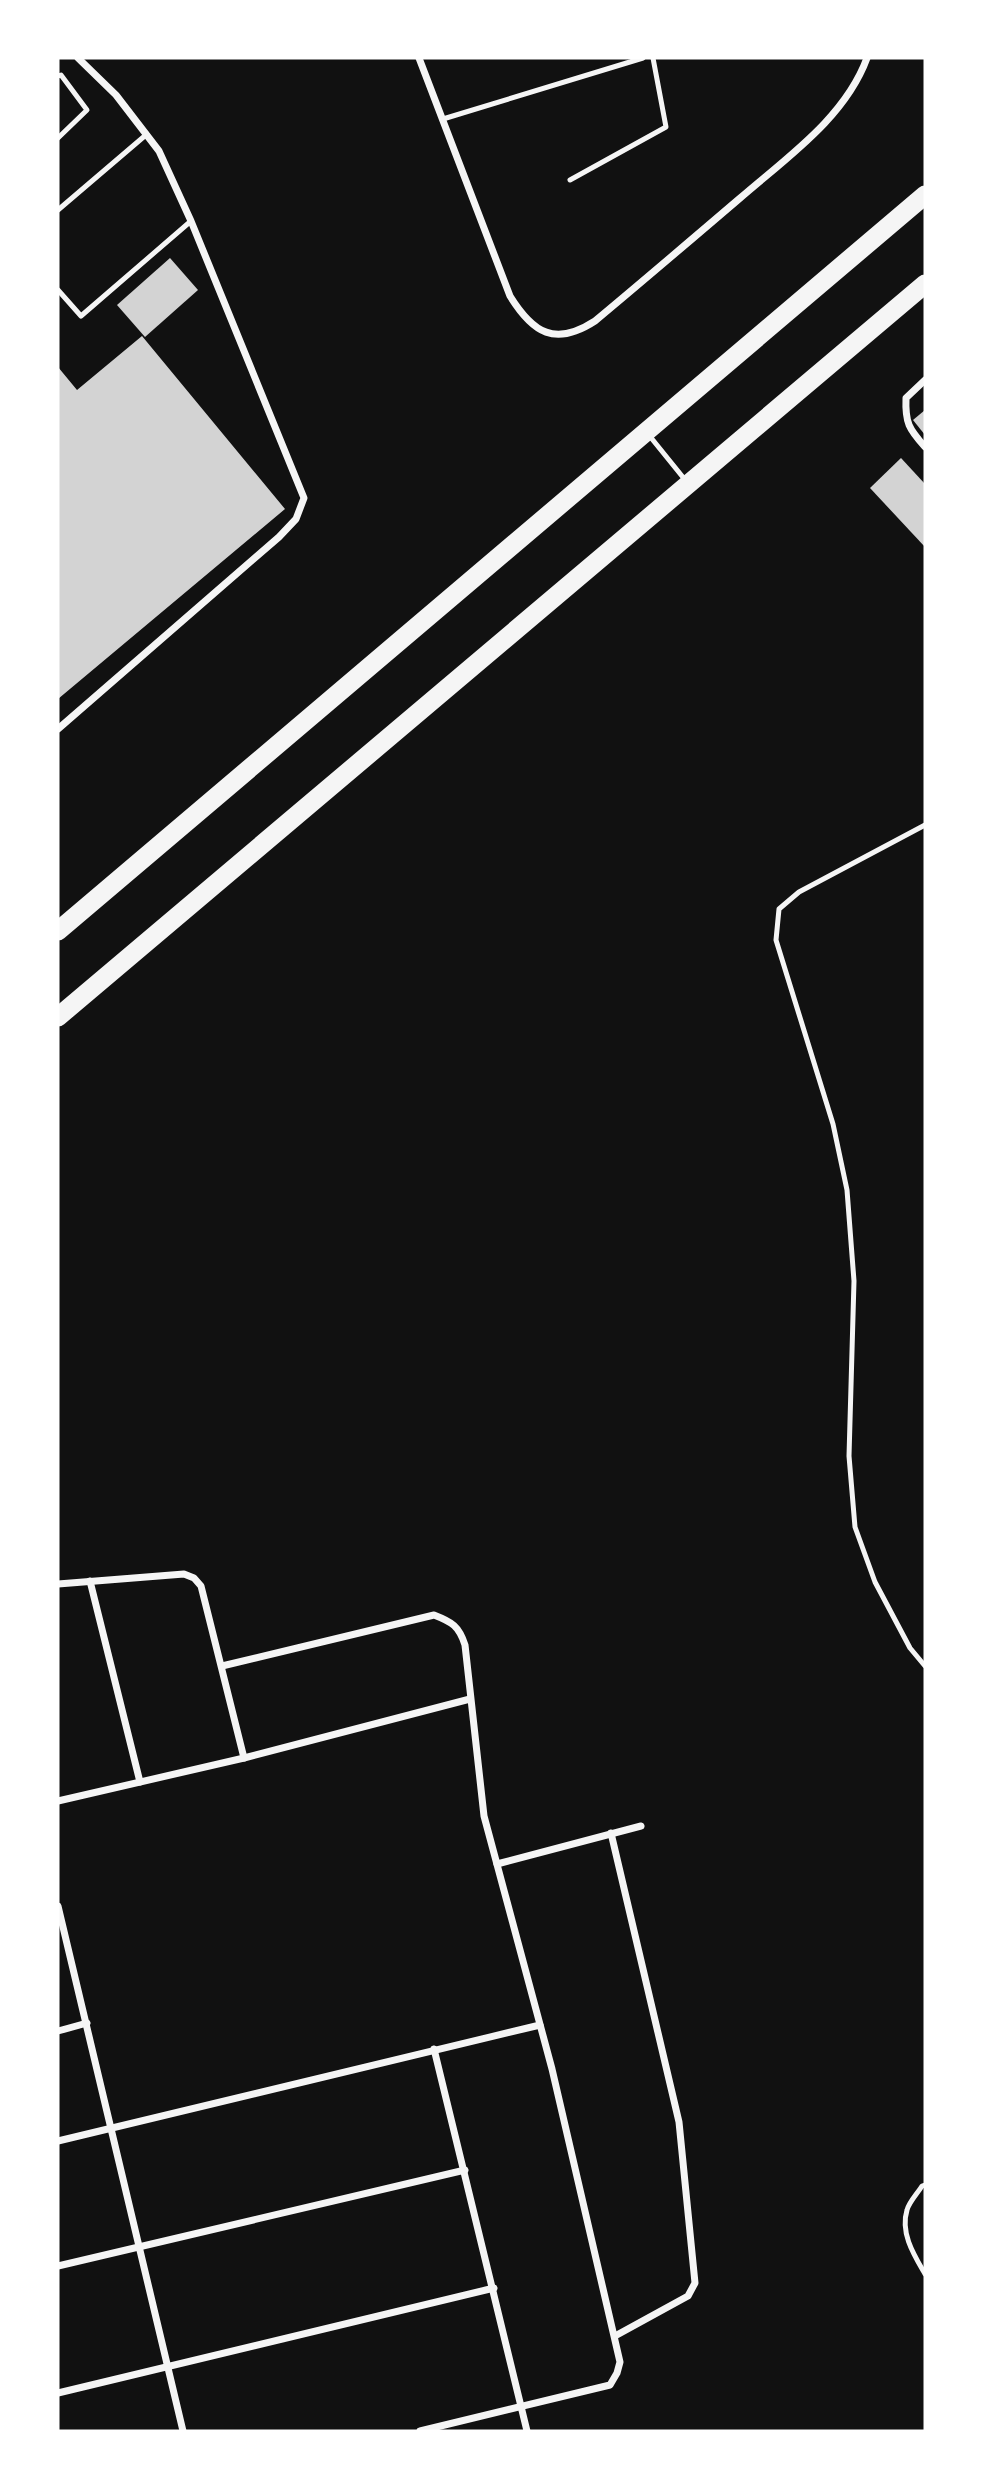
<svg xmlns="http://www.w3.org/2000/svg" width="983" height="2489" viewBox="0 0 983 2489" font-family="'Fira Sans Condensed',sans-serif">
<rect width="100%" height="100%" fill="#111"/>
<!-- building -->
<g fill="#d3d3d3">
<polygon points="170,258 198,290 145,337 117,305"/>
<polygon points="142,336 285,509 58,699 58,367 77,390"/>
<polygon points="925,410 925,435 913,420"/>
<polygon points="901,458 925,484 925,547 870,488"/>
</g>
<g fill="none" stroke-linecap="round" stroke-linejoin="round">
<!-- service -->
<g stroke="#f5f5f5" stroke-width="5">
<polyline points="58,76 61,75 87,110 58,138"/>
<polyline points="443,119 643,58"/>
<polyline points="570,180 666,127 653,58"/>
<polyline points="58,210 147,134"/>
<polyline points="58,290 81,316 191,221"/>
<polyline points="648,434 686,481"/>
<polyline points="925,825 799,892 779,909 776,940 833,1124 847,1190 854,1281 849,1456 855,1527 875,1582 910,1648 925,1666"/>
<path d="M925,2185L922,2186C917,2194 909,2202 907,2210C900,2233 914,2255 925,2274"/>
</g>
<!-- minor -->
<g stroke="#f5f5f5" stroke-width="7">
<path d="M419,58L510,296C533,333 555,347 595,321C643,281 691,240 739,199C786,158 845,118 867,58"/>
<path d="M925,380L906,398C905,423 909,429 925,447"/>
<polyline points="58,729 279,537 296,519 304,498 191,221 159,151 116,95 78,58"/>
<polyline points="90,1581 140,1782"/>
<polyline points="58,1584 184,1574 194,1578 201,1586 244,1758"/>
<path d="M222,1666L434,1615C452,1622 459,1626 465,1645L484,1816L552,2069L620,2362L617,2373L610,2385L420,2431"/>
<polyline points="58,1801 244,1758 470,1699"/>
<polyline points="611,1833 679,2122 695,2283 688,2296 615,2336"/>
<polyline points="497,1864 641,1826"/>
<polyline points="58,1906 183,2431"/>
<polyline points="58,2031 87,2023"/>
<polyline points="434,2049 527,2431"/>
<polyline points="58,2141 540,2025"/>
<polyline points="58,2266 465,2170"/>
<polyline points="58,2393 494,2288"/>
</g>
<!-- motorway -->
<g stroke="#f5f5f5" stroke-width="19">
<polyline points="58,931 925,195"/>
<polyline points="58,1017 925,284"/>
</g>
</g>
<!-- border -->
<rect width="983" height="2489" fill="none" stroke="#ffffff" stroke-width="119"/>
</svg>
